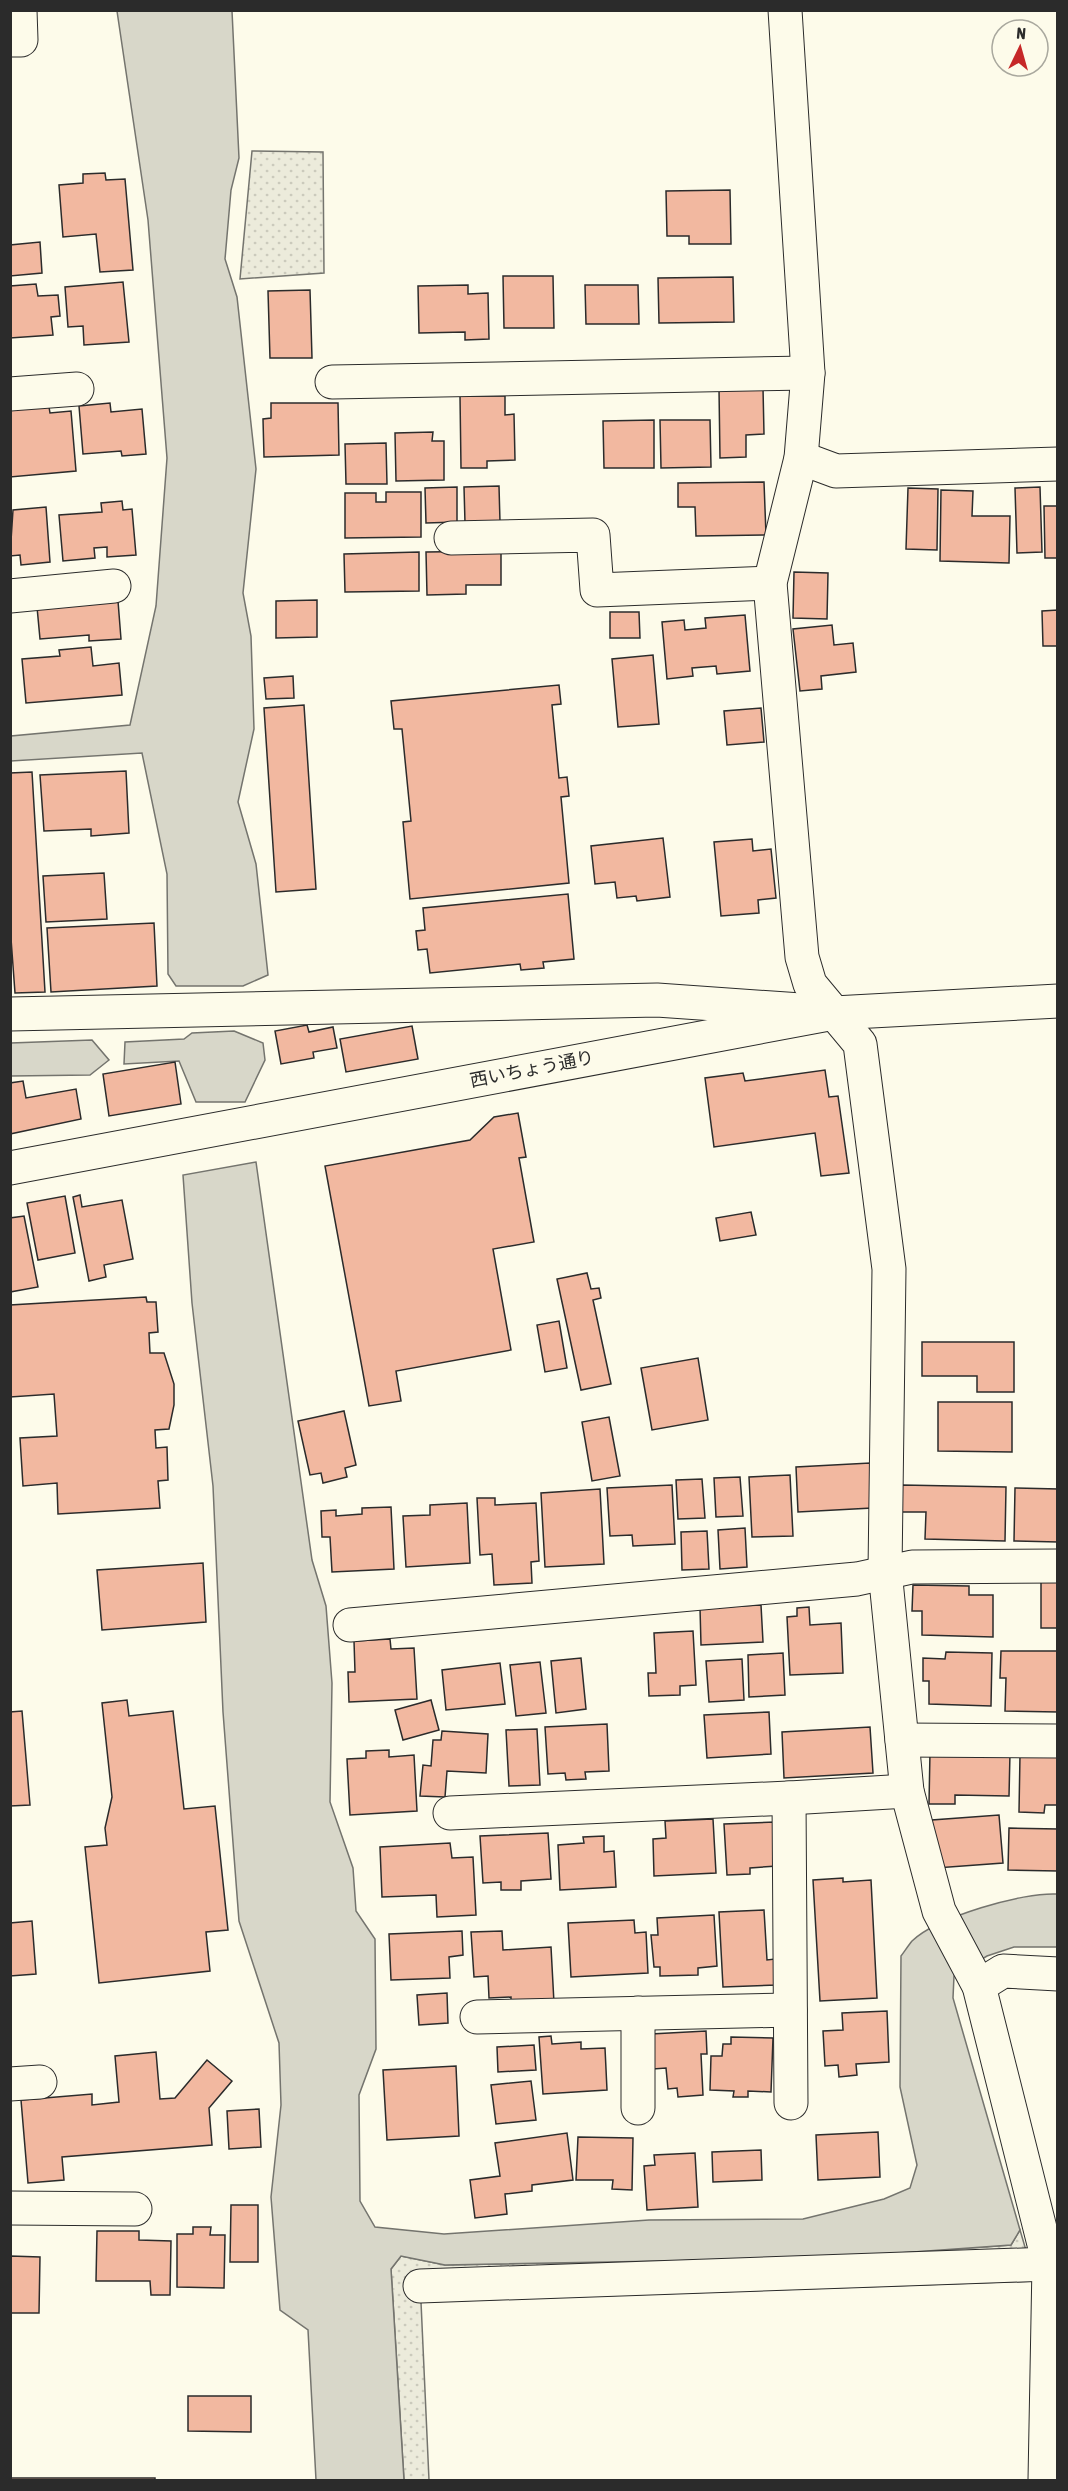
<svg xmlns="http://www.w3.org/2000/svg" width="1068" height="2491" viewBox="0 0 1068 2491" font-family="'Asap Condensed','Noto Sans JP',sans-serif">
<defs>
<pattern id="green-dots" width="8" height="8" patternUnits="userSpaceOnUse" patternTransform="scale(1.5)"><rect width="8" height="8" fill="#ecebdb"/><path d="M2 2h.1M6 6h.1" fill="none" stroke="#cbcabc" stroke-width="1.8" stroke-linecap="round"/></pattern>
</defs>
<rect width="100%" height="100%" fill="#fdfbea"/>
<!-- green -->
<g fill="url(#green-dots)" stroke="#74746e" stroke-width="1.5">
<polygon points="252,151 323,152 324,273 240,279"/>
<polygon points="1020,2230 1035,2281 421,2302 429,2480 404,2480 391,2269 401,2256 445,2265 829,2258 1011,2245"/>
</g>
<!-- water -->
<g fill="#d8d7c9" stroke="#74746e" stroke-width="1.5">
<polygon points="117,11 232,11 239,158 231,190 225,259 237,297 256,469 243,593 251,636 254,729 238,802 256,864 268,975 243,986 176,986 168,974 167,874 142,753 11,761 11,736 130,725 156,606 167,458 148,220"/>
<polygon points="234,1031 263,1043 265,1060 245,1102 196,1102 179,1061 124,1064 125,1042 184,1039 192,1033"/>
<polygon points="92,1040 109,1060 90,1075 11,1076 11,1043"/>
<path d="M256,1162L312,1560L326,1606L332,1683L330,1802L353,1868L356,1911L375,1939L376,2049L359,2095L360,2201L375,2227L444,2234L649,2220L803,2219L884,2199L910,2188L917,2165L900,2087L901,1956C904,1952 908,1946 912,1941C937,1917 1023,1892 1057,1894V1947H1014L987,1956L954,1976L953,1998L1020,2230L1011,2245L829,2258L445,2265L401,2256L391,2269L404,2480H316L308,2330L280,2310L271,2197L281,2105L279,2043L239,1921L223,1712L213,1486L192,1303L183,1175Z"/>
</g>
<!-- building -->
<g fill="#f2b8a0" stroke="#2b2b2b" stroke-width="1.5">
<polygon points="105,173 106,180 125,179 133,270 100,272 96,234 63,237 59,185 83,183 83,174"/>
<polygon points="730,190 731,244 689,244 689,236 667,236 666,191"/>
<polygon points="40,242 42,273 10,276 10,245"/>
<polygon points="503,276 553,276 554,328 504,328"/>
<polygon points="733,277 734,322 659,323 658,278"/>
<polygon points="123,282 129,342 84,345 83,326 68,327 65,287"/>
<polygon points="36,284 38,296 58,295 60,316 51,317 53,335 10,338 10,286"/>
<polygon points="468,285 468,294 488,293 489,339 465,340 465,332 419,333 418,286"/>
<polygon points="585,285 638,285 639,324 586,324"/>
<polygon points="310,290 312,358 270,358 268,291"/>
<polygon points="763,388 764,434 746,435 746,457 720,458 719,389"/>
<polygon points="460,396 505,396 505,415 514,414 515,460 487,461 487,468 461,468"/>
<polygon points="110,403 111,412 142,409 146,454 122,456 121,451 83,454 79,406"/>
<polygon points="271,403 338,403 339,455 264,457 263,419 271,418"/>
<polygon points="49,407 50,413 71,411 76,471 10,477 10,410"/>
<polygon points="654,420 654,468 604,468 603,421"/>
<polygon points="660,420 710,420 711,467 661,468"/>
<polygon points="433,432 432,441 444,441 444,480 396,481 395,433"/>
<polygon points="386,443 387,484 346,484 345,444"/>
<polygon points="764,482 766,535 696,536 695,507 678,507 678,483"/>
<polygon points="499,486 500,522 465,523 464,487"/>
<polygon points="457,487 457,522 426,523 425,488"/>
<polygon points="1040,487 1042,552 1017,553 1015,488"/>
<polygon points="908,488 938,489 937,550 906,549"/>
<polygon points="941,490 973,491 972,516 1010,516 1009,563 940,561"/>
<polygon points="386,492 421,492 421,537 345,538 345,493 376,493 376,502 386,502"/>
<polygon points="122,501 123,510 132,509 136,555 107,557 107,547 94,548 95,558 63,561 59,515 102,512 101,503"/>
<polygon points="1044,506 1058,506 1058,558 1045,558"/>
<polygon points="46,507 50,562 21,565 20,555 10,556 13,510"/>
<polygon points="501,551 501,585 466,585 466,594 427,595 426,552"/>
<polygon points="419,552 419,591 345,592 344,554"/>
<polygon points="794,572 828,573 827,619 793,618"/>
<polygon points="317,600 317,637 276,638 276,601"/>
<polygon points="118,601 121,639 89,641 89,635 40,639 37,607"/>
<polygon points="1058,610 1058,646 1043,646 1042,611"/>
<polygon points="610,612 639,612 640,638 610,638"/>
<polygon points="745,615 750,671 717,674 716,666 692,668 693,676 667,679 662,622 684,620 685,630 706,628 705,618"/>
<polygon points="832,625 834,645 853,643 856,672 821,676 822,689 800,691 793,629"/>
<polygon points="91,647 93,666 119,663 122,695 26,703 22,659 60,656 59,650"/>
<polygon points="653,655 659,724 618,727 612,659"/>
<polygon points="293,676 294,698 266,699 264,678"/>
<polygon points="559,685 561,704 552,705 559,778 567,777 569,796 561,797 569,883 410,899 403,822 411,821 402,729 394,729 391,701"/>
<polygon points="304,705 316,889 276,892 264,708"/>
<polygon points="761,708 764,742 727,745 724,711"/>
<polygon points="126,771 129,833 91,836 91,829 44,831 40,775"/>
<polygon points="32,772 45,992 15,993 10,925 10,773"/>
<polygon points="663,838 670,897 637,901 636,896 617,898 615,882 595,884 591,846"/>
<polygon points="752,839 753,851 771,849 776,898 758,900 759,913 721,916 714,842"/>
<polygon points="104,873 107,919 46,922 43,876"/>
<polygon points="568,894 574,959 543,962 544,968 521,970 520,964 430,973 427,949 418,950 416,931 425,930 423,908"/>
<polygon points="154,923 157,986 51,992 47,928"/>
<polygon points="307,1025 309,1032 333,1027 337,1048 313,1052 314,1058 281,1064 275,1031"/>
<polygon points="412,1026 418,1059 346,1072 340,1039"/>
<polygon points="175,1062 181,1104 109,1116 103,1074"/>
<polygon points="825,1070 829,1097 838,1096 849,1173 821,1176 815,1133 714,1147 705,1078 743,1073 745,1081"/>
<polygon points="23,1081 26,1098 76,1089 81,1119 10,1134 10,1083"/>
<polygon points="518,1113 526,1157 519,1158 534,1242 493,1249 511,1350 396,1371 401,1401 369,1406 325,1166 470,1140 494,1117"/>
<polygon points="80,1195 82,1207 122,1200 133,1259 104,1265 106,1277 89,1281 73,1197"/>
<polygon points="65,1196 75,1253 38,1260 27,1203"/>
<polygon points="751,1212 756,1235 720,1241 716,1218"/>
<polygon points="24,1216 38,1287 10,1292 10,1218"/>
<polygon points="587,1273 591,1289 599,1288 601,1298 593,1300 611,1384 581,1390 557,1279"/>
<polygon points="146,1297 147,1302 156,1302 158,1332 149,1333 150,1353 164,1353 174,1384 174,1405 169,1429 155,1430 156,1448 167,1447 168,1480 158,1481 160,1508 58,1514 57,1483 23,1486 20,1438 57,1436 54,1394 10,1397 10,1305"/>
<polygon points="559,1321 567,1368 545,1372 537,1325"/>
<polygon points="922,1342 1014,1342 1014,1392 977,1392 977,1376 922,1376"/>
<polygon points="698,1358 708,1420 652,1430 641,1368"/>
<polygon points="938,1402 1012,1402 1012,1452 938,1451"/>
<polygon points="344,1411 356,1465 345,1468 347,1477 323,1483 321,1473 310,1475 298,1421"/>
<polygon points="609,1417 620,1476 592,1481 582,1422"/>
<polygon points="870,1463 872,1508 798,1512 796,1467"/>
<polygon points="790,1475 793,1536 752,1537 749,1477"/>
<polygon points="740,1477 743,1516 716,1517 714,1478"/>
<polygon points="702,1479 705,1518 678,1519 676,1480"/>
<polygon points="672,1485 675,1544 633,1546 632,1535 610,1536 607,1488"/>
<polygon points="902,1485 1006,1487 1005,1541 925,1539 926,1512 901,1512"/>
<polygon points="1015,1488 1058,1489 1058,1542 1014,1541"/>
<polygon points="600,1489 604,1564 545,1567 541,1493"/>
<polygon points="477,1498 495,1498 495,1505 536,1503 539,1561 531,1562 532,1583 494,1585 492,1554 480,1555"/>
<polygon points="467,1503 470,1563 406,1567 403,1516 430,1515 430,1505"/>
<polygon points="391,1507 394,1569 332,1572 330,1537 322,1537 321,1511 336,1510 336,1516 362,1514 362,1508"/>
<polygon points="745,1528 747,1567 720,1569 718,1530"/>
<polygon points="707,1531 709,1569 682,1570 681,1532"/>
<polygon points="203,1563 206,1622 102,1630 97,1570"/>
<rect x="1041" y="1582" width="17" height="46"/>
<polygon points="913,1585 969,1586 969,1595 993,1595 993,1637 922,1635 922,1611 912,1611"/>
<polygon points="761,1605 763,1642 701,1645 700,1608"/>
<polygon points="809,1607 810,1625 841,1623 843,1673 790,1675 787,1617 797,1616 797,1608"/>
<polygon points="693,1631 696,1685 680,1686 680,1695 649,1696 648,1673 656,1673 654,1633"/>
<polygon points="390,1639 391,1649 414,1648 417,1699 349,1702 348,1672 355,1672 354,1641"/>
<polygon points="1001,1651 1058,1651 1058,1712 1005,1711 1006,1678 1000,1678"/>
<polygon points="946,1652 992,1653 991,1706 929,1704 929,1681 923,1681 923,1658 945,1659"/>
<polygon points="783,1653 785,1695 749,1697 748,1655"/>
<polygon points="581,1658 586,1709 556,1713 551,1661"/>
<polygon points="742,1659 744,1700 709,1702 706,1661"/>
<polygon points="540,1662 546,1713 516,1716 510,1665"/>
<polygon points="500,1663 505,1704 446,1710 442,1670"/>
<polygon points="127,1700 129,1716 173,1711 184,1809 215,1806 228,1930 206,1932 210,1971 99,1983 85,1847 107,1845 105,1828 112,1797 102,1703"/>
<polygon points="431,1700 439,1730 403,1740 395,1710"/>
<polygon points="22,1711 30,1805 10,1806 10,1712"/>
<polygon points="769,1712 771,1754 707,1758 704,1715"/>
<polygon points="607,1724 609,1771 585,1772 586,1779 566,1780 565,1773 548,1774 545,1727"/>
<polygon points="870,1727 873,1773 784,1778 782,1732"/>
<polygon points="537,1729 540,1785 509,1786 506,1730"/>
<polygon points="442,1731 488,1734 486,1773 447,1771 445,1797 420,1796 423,1765 431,1766 433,1740 441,1740"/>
<polygon points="389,1750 389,1757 414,1755 417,1811 350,1815 347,1759 366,1758 366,1751"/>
<polygon points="930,1752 1010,1753 1009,1796 955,1795 955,1804 929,1804"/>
<polygon points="1020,1755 1058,1756 1058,1805 1045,1805 1044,1813 1019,1812"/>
<polygon points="999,1815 1003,1863 936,1868 932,1820"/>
<polygon points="713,1819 716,1873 654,1876 653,1839 666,1838 665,1821"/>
<polygon points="775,1822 777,1866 750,1868 750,1874 727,1875 724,1824"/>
<polygon points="1009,1828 1058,1829 1058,1871 1008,1870"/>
<polygon points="548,1833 551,1879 521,1881 521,1890 501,1890 501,1882 483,1883 480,1836"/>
<polygon points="604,1836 604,1852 614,1851 616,1887 560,1890 558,1845 584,1843 583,1837"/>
<polygon points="450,1843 452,1858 473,1857 476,1915 437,1917 436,1895 382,1897 380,1847"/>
<polygon points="843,1878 843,1882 871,1880 877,1998 820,2001 813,1880"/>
<polygon points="764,1910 767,1960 775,1959 777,1985 723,1987 719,1912"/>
<polygon points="714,1915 717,1966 698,1968 698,1975 660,1976 660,1967 654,1967 651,1935 658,1935 657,1918"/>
<polygon points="634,1920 635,1933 646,1932 648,1973 571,1977 568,1923"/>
<polygon points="32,1921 36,1974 10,1976 10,1923"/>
<polygon points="462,1931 463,1955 449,1957 450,1978 391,1980 389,1934"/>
<polygon points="502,1931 503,1950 551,1947 554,2003 511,2005 511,1997 489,1998 488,1976 474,1977 471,1932"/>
<polygon points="447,1993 448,2023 419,2025 417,1995"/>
<polygon points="887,2011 889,2062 856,2064 857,2075 839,2077 838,2065 825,2066 823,2031 843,2030 842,2013"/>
<polygon points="706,2031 707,2054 701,2054 703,2095 678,2097 677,2088 668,2089 666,2068 653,2069 651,2034"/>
<polygon points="551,2036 552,2044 581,2042 581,2049 605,2048 607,2090 543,2094 539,2037"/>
<polygon points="731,2037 773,2038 771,2092 748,2091 748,2097 733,2097 734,2091 710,2090 711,2056 722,2056 723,2044 731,2044"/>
<polygon points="534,2045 536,2070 498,2072 497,2047"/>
<polygon points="156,2052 160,2099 175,2098 207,2060 232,2081 209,2108 212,2145 62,2157 64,2180 28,2183 21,2100 92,2094 92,2105 119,2102 115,2056"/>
<polygon points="456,2066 459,2136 387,2140 383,2070"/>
<polygon points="531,2081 536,2120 496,2124 491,2085"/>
<polygon points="259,2109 261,2147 229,2149 227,2111"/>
<polygon points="878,2132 880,2177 818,2180 816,2135"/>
<polygon points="567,2133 573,2180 532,2185 532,2191 505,2194 507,2214 475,2218 470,2180 500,2176 495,2143"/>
<polygon points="578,2137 633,2138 632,2190 612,2189 613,2180 576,2180"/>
<polygon points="761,2150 762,2180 713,2182 712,2152"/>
<polygon points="695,2153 698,2207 647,2210 644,2166 655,2165 654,2155"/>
<polygon points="231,2205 258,2205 258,2262 230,2262"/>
<polygon points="193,2227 211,2227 210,2235 225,2235 224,2288 177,2287 177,2234 193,2234"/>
<polygon points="97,2231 139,2231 139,2240 171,2241 170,2295 151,2295 150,2281 96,2281"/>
<polygon points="10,2256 40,2257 39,2313 10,2313"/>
<polygon points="188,2396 251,2396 251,2432 188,2431"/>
<rect x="10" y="2478" width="145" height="2"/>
</g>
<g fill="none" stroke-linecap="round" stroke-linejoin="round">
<!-- minor casing -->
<g stroke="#2b2b2b" stroke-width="35">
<g id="minor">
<polyline points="785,10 808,373 801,458 770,583 802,957 810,984 860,1044 889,1269 885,1571 907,1791 939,1911 979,1986 1049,2264 1045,2480"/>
<polyline points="10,40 21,40 20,10"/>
<polyline points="332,382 808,373"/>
<polyline points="10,394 77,389"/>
<polyline points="801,458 836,471 1058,464"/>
<polyline points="451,538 593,535 597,590 770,583"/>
<polyline points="10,596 114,586"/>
<polyline points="10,1014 657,1000 815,1011"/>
<polyline points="350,1625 857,1579 912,1567 1058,1566"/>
<polyline points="902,1740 1058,1741"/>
<polyline points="789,1798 791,2103"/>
<polyline points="450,1813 789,1798 907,1791"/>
<polyline points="979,1986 1003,1971 1058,1974"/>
<polyline points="638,2013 638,2108"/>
<polyline points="477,2017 790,2010"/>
<polyline points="10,2084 40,2082"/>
<polyline points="10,2208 135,2209"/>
<polyline points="420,2286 1049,2264"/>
</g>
</g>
<!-- highway casing -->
<g stroke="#2b2b2b" stroke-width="35">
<polyline id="highway" points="10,1168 834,1013 1058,1001"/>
</g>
<!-- minor -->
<use href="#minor" stroke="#fdfbea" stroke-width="33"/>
<!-- highway -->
<use href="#highway" stroke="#fdfbea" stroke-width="33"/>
</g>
<g text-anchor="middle" stroke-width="4.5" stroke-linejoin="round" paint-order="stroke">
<!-- street labels -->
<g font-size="18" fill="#2b2b2b" stroke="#fdfbea">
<text transform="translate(532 1069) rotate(-11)" y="6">西いちょう通り</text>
</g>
</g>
<!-- border -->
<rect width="1068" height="2491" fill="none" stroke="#2b2b2b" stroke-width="24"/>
<!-- north arrow -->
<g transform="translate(1020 48) rotate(5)"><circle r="28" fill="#fdfbea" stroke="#a9a89e" stroke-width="1.5"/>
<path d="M0-4.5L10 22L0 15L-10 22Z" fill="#c62828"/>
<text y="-9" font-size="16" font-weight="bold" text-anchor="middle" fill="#2b2b2b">N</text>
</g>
</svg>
